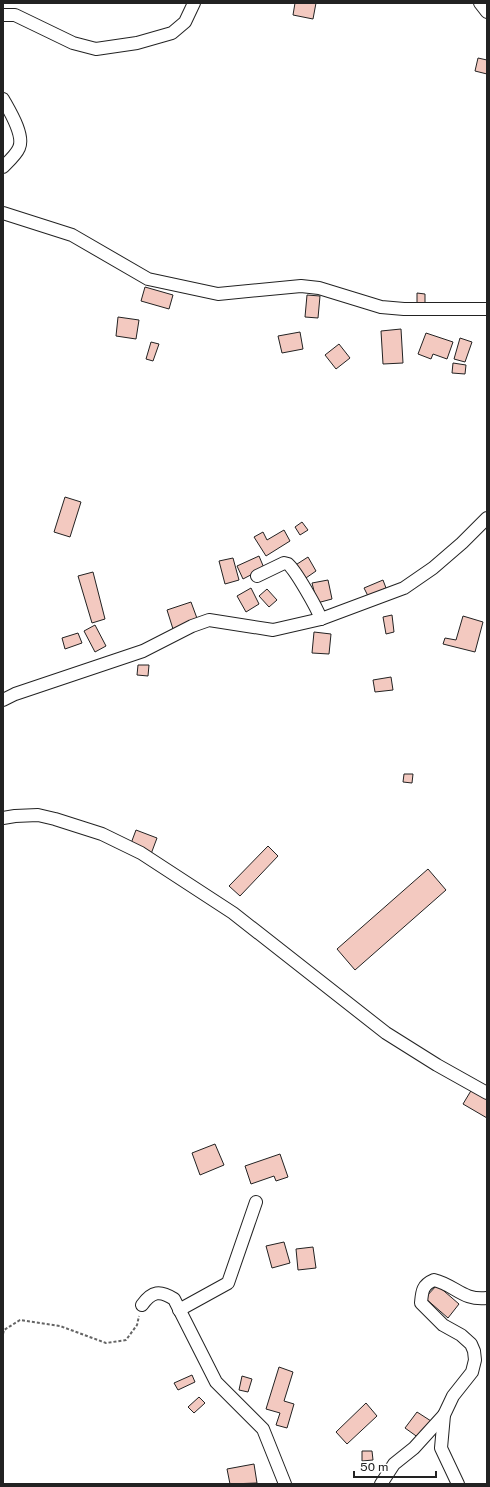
<svg xmlns="http://www.w3.org/2000/svg" width="490" height="1487" viewBox="0 0 490 1487" font-family="'Public Sans',sans-serif">
<rect width="100%" height="100%" fill="#fff"/>
<!-- building -->
<g fill="#f3c9c0" stroke="#222">
<polygon points="295,3 316,3 313,19 293,15"/>
<polygon points="478,58 487,60 487,74 475,71"/>
<polygon points="145,287 173,295 169,309 141,301"/>
<polygon points="417,293 425,294 425,305 417,304"/>
<polygon points="307,295 320,296 318,318 305,317"/>
<polygon points="118,317 139,320 136,339 116,336"/>
<polygon points="401,329 403,363 383,364 381,331"/>
<polygon points="300,332 303,349 282,353 278,336"/>
<polygon points="426,333 453,342 447,359 433,354 431,359 418,354"/>
<polygon points="460,338 472,342 465,362 454,359"/>
<polygon points="151,342 159,344 153,361 146,359"/>
<polygon points="339,344 350,358 336,369 325,355"/>
<polygon points="453,363 466,365 465,374 452,373"/>
<polygon points="65,497 81,502 70,537 54,532"/>
<polygon points="302,522 308,530 300,535 295,527"/>
<polygon points="284,530 290,541 266,556 254,537 263,532 267,540"/>
<polygon points="259,556 264,568 243,579 237,566"/>
<polygon points="308,557 316,571 303,580 294,566"/>
<polygon points="233,558 239,580 225,584 219,561"/>
<polygon points="93,572 105,619 92,623 78,576"/>
<polygon points="328,580 332,599 317,603 312,583"/>
<polygon points="383,580 386,588 368,596 364,588"/>
<polygon points="251,588 259,604 246,612 237,596"/>
<polygon points="267,589 277,600 269,607 259,596"/>
<polygon points="191,602 198,621 173,629 167,610"/>
<polygon points="392,615 394,632 386,634 383,617"/>
<polygon points="463,616 483,622 475,652 443,644 445,638 456,640"/>
<polygon points="95,625 106,646 95,652 84,631"/>
<polygon points="314,632 331,634 329,654 312,653"/>
<polygon points="78,633 82,643 65,649 62,638"/>
<polygon points="138,665 149,665 148,676 137,675"/>
<polygon points="391,677 393,690 375,692 373,680"/>
<polygon points="404,774 413,774 412,783 403,782"/>
<polygon points="136,830 157,838 151,854 130,846"/>
<polygon points="268,846 278,856 240,896 229,886"/>
<polygon points="428,869 446,890 355,970 337,949"/>
<polygon points="472,1089 487,1098 487,1118 463,1104"/>
<polygon points="215,1144 224,1165 200,1175 192,1153"/>
<polygon points="280,1154 288,1177 276,1181 274,1176 251,1184 245,1166"/>
<polygon points="284,1242 290,1263 272,1268 266,1246"/>
<polygon points="313,1247 316,1268 298,1270 296,1249"/>
<polygon points="437,1285 459,1304 448,1318 425,1298"/>
<polygon points="279,1367 293,1372 284,1401 294,1404 287,1428 276,1425 280,1413 266,1409"/>
<polygon points="192,1375 195,1382 178,1390 174,1383"/>
<polygon points="242,1376 252,1379 248,1392 239,1390"/>
<polygon points="199,1397 205,1403 194,1413 188,1407"/>
<polygon points="366,1403 377,1416 347,1444 336,1432"/>
<polygon points="417,1412 431,1421 419,1438 405,1428"/>
<polygon points="362,1451 372,1451 373,1460 362,1461"/>
<polygon points="254,1464 257,1483 230,1484 227,1469"/>
</g>
<g fill="none" stroke-linecap="round" stroke-linejoin="round">
<!-- minor casing -->
<g stroke="#222" stroke-width="14">
<g id="minor">
<polyline points="480,3 487,12"/>
<polyline points="3,15 15,15 73,43 96,49 137,43 172,33 185,22 194,3"/>
<path d="M3,99C9,110 25,135 19,148C16,155 8,162 3,167"/>
<polyline points="3,213 72,235 148,279 218,294 301,286 319,288 381,307 404,309 487,309"/>
<path d="M257,576L284,563L288,564C296,571 317,608 321,619"/>
<polyline points="3,700 15,694 143,651 192,626 209,620 273,630 321,619 404,588 433,568 462,543 487,518"/>
<polyline points="3,818 15,816 38,815 55,819 102,834 141,853 233,913 386,1033 437,1065 487,1093"/>
<path d="M142,1305C152,1291 160,1290 174,1299L216,1382L263,1429L285,1484"/>
<polyline points="179,1310 228,1283 256,1202"/>
<polyline points="381,1484 394,1464 414,1448 444,1415"/>
<path d="M458,1484L441,1448L444,1415L453,1396L472,1372L475,1360L474,1351L471,1344L461,1335L443,1325L421,1303C422,1292 422,1285 434,1280C455,1285 463,1301 487,1298"/>
</g>
</g>
<!-- path -->
<polyline stroke="#646464" stroke-width="2" stroke-dasharray="3 2" stroke-linecap="butt" points="3,1334 4,1330 20,1320 60,1326 106,1343 126,1340 137,1325 139,1316"/>
<!-- minor -->
<use href="#minor" stroke="#fff" stroke-width="12"/>
</g>
<!-- border -->
<rect width="490" height="1487" fill="none" stroke="#222222" stroke-width="8"/>
<!-- scale -->
<path d="M354 1471v6h82v-6" fill="none" stroke="#222222" stroke-width="2"/>
<text x="360" y="1471" font-size="12" fill="#222222" stroke="#ffffff" stroke-width="3" paint-order="stroke">50 m</text>
</svg>
